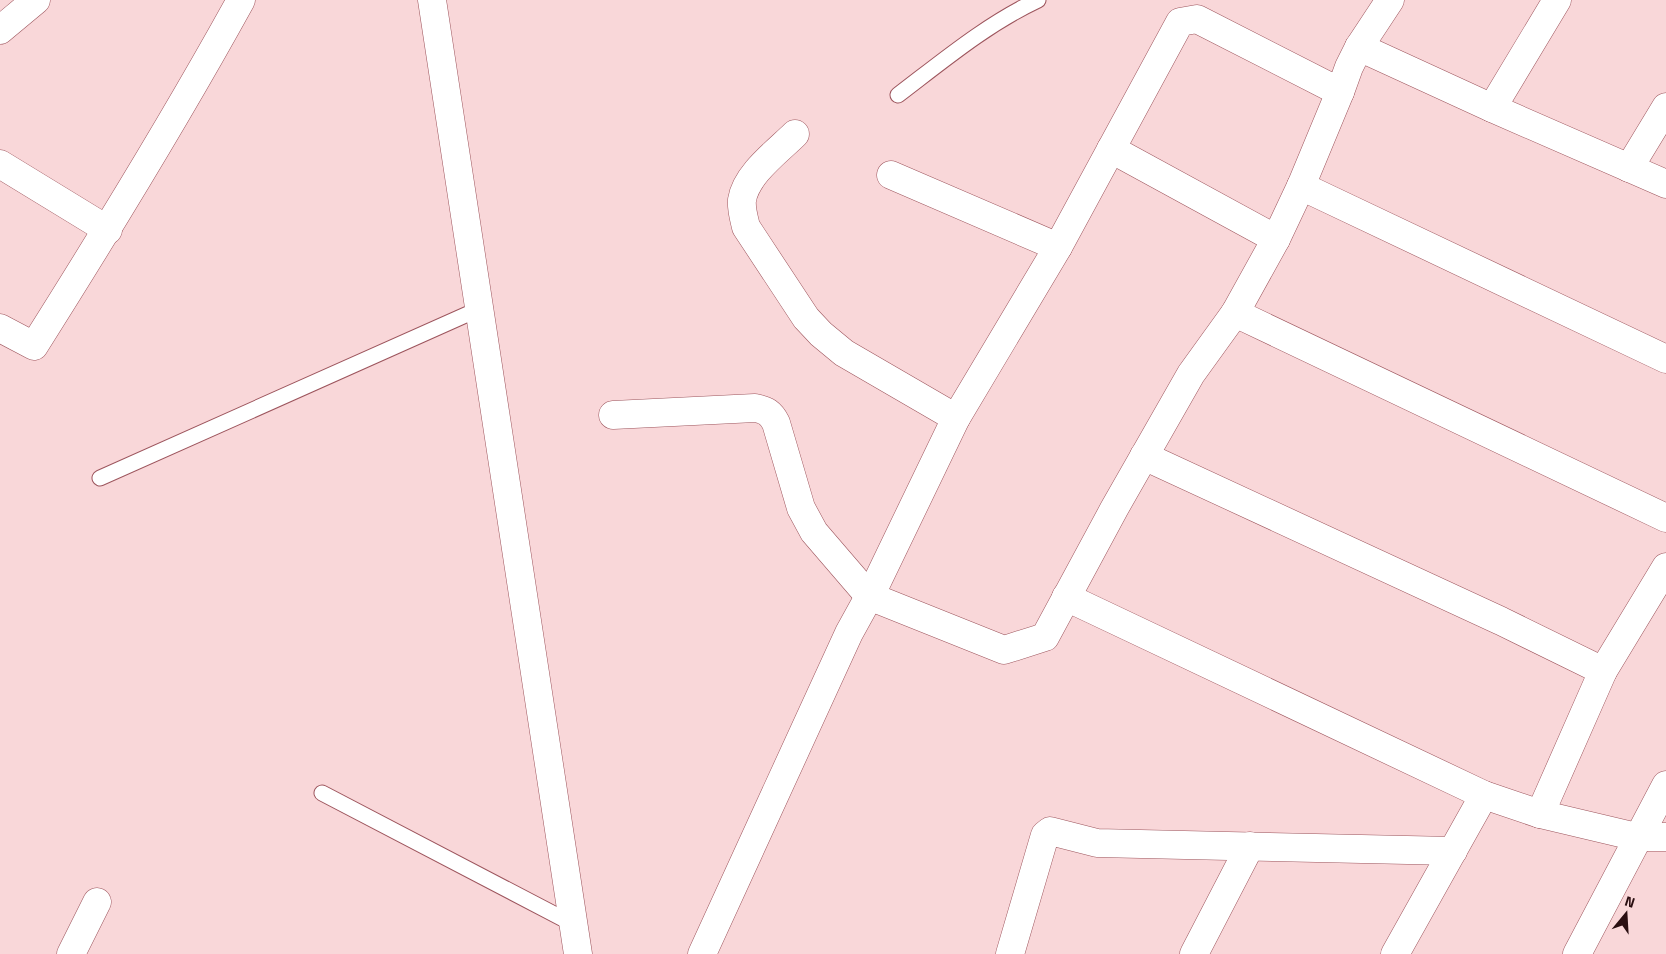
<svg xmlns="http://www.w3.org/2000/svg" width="1666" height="954" viewBox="0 0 1666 954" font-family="'Titillium Web',sans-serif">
<rect width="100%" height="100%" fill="#f9d7d9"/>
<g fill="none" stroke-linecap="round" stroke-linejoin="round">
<!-- service casing -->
<g stroke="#9d555d" stroke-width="17">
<g id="service">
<path d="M898,95C944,60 987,24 1038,0"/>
<polyline points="100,478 479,309"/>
<polyline points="322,793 573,924"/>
</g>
</g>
<!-- minor casing -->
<g stroke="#9d555d" stroke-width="29">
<g id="minor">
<polyline points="0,30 36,0"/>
<polyline points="1359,47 1492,108 1666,184"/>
<polyline points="1492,108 1557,0"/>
<path d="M795,134C778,151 746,174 742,200C741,209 744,218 746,227L806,318L821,334L844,353L956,418"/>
<polyline points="1111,149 1276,239"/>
<polyline points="0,164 108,230"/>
<polyline points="1629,168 1666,107"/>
<polyline points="891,175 1058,247"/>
<polyline points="1301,186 1666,359"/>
<polyline points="1235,313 1666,518"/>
<path d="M0,328L34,346C106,232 176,118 241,0"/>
<path d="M613,415L755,408C766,410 771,413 776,423L801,508L814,532L869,596L1004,650L1045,637L1114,509L1191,374L1235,313L1276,239L1301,186L1340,92"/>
<polyline points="1144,456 1501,621 1603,671"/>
<polyline points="1066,597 1484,795 1540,814 1637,837 1666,837"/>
<polyline points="1540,814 1603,671 1666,567"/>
<polyline points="71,954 97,902"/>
<polyline points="702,954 849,633 876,584 956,418 1058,247 1180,22 1197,19 1340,92 1349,67 1359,47 1390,0"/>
<polyline points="1010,954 1045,835 1050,831 1097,843 1453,851"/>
<polyline points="1194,954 1250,846"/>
<polyline points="1395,954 1484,795"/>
<polyline points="1577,954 1666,785"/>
</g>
</g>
<!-- tertiary casing -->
<g stroke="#9d555d" stroke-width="29">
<polyline id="tertiary" points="432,0 578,954"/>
</g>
<!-- service -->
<use href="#service" stroke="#fff" stroke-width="15"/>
<!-- minor -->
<use href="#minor" stroke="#fff" stroke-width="28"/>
<!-- tertiary -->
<use href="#tertiary" stroke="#fff" stroke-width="28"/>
</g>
<!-- north arrow -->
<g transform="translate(1626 914) rotate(18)" stroke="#f9d7d9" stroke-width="4" paint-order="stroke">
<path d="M0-4L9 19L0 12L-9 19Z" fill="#2a0e11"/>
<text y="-8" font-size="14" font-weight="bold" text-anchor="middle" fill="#2a0e11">N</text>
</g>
</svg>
